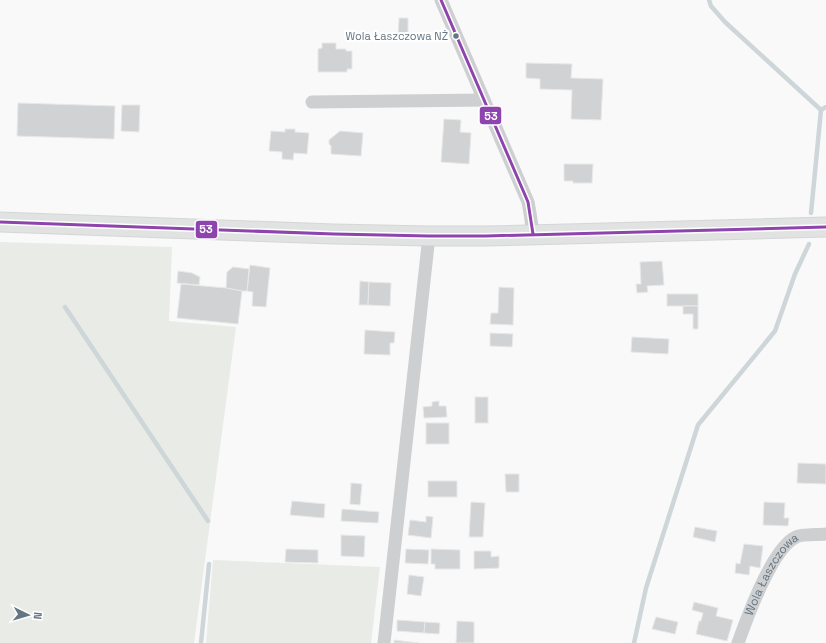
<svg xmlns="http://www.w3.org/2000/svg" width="826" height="643" viewBox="0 0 826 643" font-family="'Space Grotesk',sans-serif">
<rect width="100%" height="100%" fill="#f9f9f9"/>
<!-- green -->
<g fill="#e8ebe6">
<polygon points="0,242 172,247 169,321 236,327 194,643 0,643"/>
<polygon points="213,560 380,567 371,643 206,643"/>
</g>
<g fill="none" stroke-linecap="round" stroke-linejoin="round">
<!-- stream -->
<g stroke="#ced6d9" stroke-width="4.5">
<polyline points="709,0 711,6 725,22 821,110"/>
<polyline points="811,213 821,110 826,107"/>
<polyline points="65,307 208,521"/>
<polyline points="201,643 209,564"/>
<polyline points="634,643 646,588 698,425 775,331 795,274 809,244"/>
</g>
</g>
<!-- building -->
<g fill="#d0d2d3" stroke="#e8e8e8">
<polygon points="399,18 408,18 408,37 398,37"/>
<polygon points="322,43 336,43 336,49 346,49 346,51 352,51 352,69 347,69 347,72 318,72 318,49 322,48"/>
<polygon points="526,63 572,64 571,78 603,79 601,120 571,119 572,90 540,89 540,79 526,78"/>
<polygon points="18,103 115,106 114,139 17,136"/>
<polygon points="122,105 140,105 139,132 121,131"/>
<polygon points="444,119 461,120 460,132 471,133 469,164 441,162"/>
<polygon points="285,129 295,129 295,132 309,133 307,154 294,153 293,160 282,159 282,152 269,151 271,131 285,132"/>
<polygon points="340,131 363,133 361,156 331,154 331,146 329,144 329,140"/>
<polygon points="564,164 593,164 592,183 573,183 573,181 564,181"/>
<polygon points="662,261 664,285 647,286 648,292 637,293 636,284 641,284 640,262"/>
<polygon points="250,265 270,268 266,307 252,306 253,292 247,291"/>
<polygon points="233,267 249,269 247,291 242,291 226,288 227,272"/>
<polygon points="178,271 192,273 200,277 199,285 177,283"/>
<polygon points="360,281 369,282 368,305 359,305"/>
<polygon points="369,282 391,283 390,306 368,305"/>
<polygon points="181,284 226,288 242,291 238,324 177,318"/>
<polygon points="499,287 514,288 513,325 490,324 491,313 498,313"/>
<rect x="667" y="294" width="31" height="12"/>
<polygon points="683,306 698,306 698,329 693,329 693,314 683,314"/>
<polygon points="365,330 395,332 394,343 390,343 390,355 364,354"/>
<polygon points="490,333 513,334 512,347 490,346"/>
<polygon points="632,337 669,339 668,354 631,352"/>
<rect x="475" y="397" width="13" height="26"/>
<polygon points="439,401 439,406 446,406 447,417 424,418 423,407 432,406 432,402"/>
<rect x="426" y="423" width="23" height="21"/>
<polygon points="798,463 826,464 826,484 797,483"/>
<polygon points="505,474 519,474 519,492 506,492"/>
<rect x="428" y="481" width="29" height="16"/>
<polygon points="351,483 362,484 360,505 350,504"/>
<polygon points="292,501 325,504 324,518 290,515"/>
<polygon points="471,502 485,503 483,537 469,537"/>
<polygon points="764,502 785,503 784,518 789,518 788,526 763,525"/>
<polygon points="342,509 379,512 378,523 341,521"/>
<polygon points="426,516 433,517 431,538 408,535 410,520 426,522"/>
<polygon points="695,527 717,531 715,542 693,537"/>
<polygon points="341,535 365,536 364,557 341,556"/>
<polygon points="744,544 763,546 760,568 750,566 749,575 735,573 736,563 740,564"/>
<polygon points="286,549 318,550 318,563 285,562"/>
<polygon points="406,549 429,550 428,564 405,563"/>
<polygon points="431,549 460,550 460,569 435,569 435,564 431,564"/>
<polygon points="474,551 491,551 491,557 499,556 499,568 474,569"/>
<polygon points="409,575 424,577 421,596 407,594"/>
<polygon points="694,602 718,608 716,616 733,620 727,641 696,634 699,621 701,621 703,613 692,610"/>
<polygon points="656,617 678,622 675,634 652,629"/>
<polygon points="397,620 425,622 424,633 397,631"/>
<polygon points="457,621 474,622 474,643 456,643"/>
<polygon points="425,622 440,623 439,634 424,633"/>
<polygon points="394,640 419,643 394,643"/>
</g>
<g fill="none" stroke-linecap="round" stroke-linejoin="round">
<!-- secondary casing -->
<g stroke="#d5d6d7" stroke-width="21">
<polyline id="secondary" points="0,222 334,234 429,236 486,236 605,233 826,227"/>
</g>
<!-- street -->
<g stroke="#cecfd0" stroke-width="13">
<polyline points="441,0 528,202 530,213 533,234"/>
<polyline points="312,102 484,100"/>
<polyline points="384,643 429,236"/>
<path id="s1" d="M738,643C747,618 772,548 796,537C801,534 819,535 826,534"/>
</g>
<!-- secondary -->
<use href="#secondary" stroke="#e1e2e2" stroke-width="19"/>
<!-- bus-1 casing -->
<g stroke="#fff" stroke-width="6">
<g id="bus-1">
<polyline points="441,0 528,202 533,234"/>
<polyline points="0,222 334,234 429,236 486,236 826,227"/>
</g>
</g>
<!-- bus-1 -->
<use href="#bus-1" stroke="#8e44ad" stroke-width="3"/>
</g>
<!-- markers -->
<circle fill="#657683" stroke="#fff" stroke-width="1.5" cx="456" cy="36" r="3.5"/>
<g text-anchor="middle" stroke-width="4" stroke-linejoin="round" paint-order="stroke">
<!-- bus labels -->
<g font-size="11" fill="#657683" stroke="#fff" text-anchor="end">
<text x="448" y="40">Wola Łaszczowa NŻ</text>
</g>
<!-- street labels -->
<g font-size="12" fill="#657683" stroke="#fff">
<text dy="4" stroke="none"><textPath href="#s1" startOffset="77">Wola Łaszczowa</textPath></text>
</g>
</g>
<g stroke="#fff" stroke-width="1.5">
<rect x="479" y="106" width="23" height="19" rx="4" fill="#8e44ad"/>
<rect x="195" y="220" width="23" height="19" rx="4" fill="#8e44ad"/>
</g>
<g font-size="11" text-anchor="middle" font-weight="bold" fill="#fff">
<text x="491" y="120">53</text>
<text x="206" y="233">53</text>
</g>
<!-- north arrow -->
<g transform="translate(28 615) rotate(95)" stroke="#ffffff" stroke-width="3" paint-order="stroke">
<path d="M0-3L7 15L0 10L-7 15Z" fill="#657683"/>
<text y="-6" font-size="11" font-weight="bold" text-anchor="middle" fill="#657683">N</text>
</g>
</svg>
